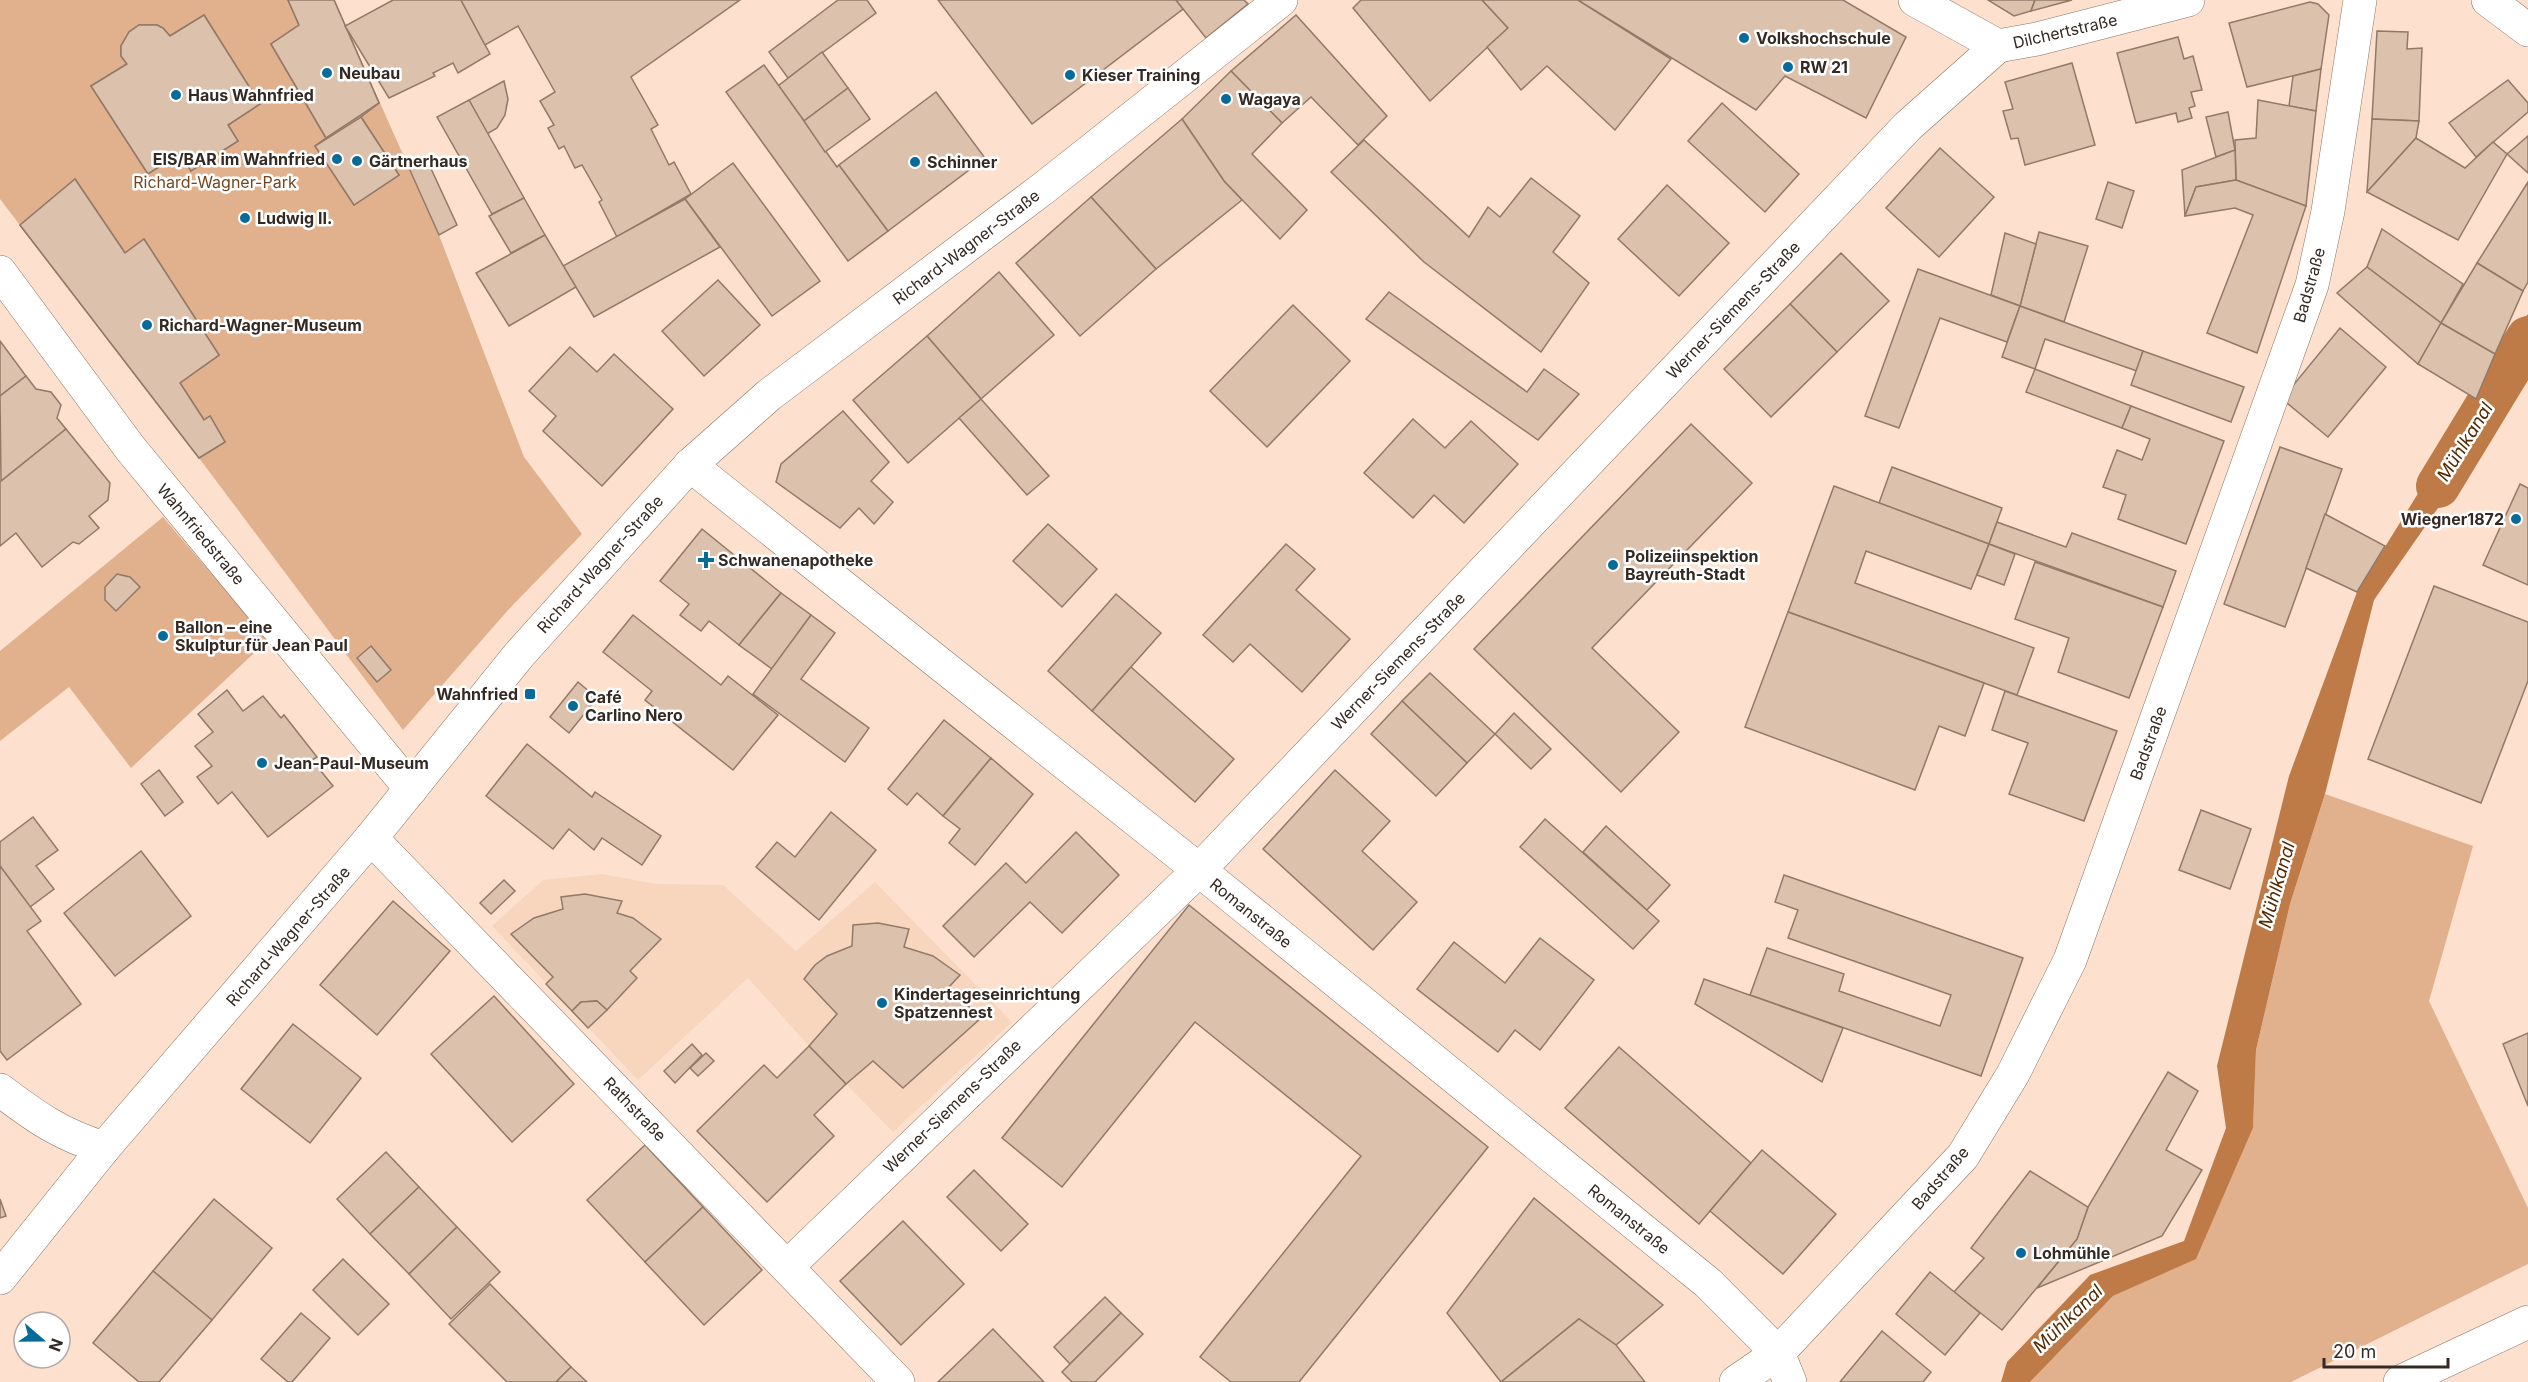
<svg xmlns="http://www.w3.org/2000/svg" width="2528" height="1382" viewBox="0 0 2528 1382" font-family="Inter,sans-serif">
<rect width="100%" height="100%" fill="#fde1ce"/>
<!-- built -->
<polygon fill="#f7d6bd" points="602,874 656,884 723,885 796,951 875,882 1012,1022 893,1132 809,1046 748,978 638,1080 492,926 543,880"/>
<!-- green -->
<g fill="#e1b08c">
<polygon points="0,0 334,0 439,235 524,457 582,534 509,609 403,730 199,458 0,199"/>
<polygon points="163,517 268,640 131,768 69,687 0,741 0,651"/>
<polygon points="2325,794 2473,846 2429,1001 2528,1208 2528,1264 2291,1382 2030,1382 2113,1296 2196,1258 2253,1128 2256,1050 2290,904"/>
</g>
<!-- water -->
<g fill="#be7b47">
<polygon points="2528,314 2528,363 2498,416 2475,402 2517,327"/>
<polygon points="2458,429 2484,442 2374,600 2325,794 2290,904 2256,1050 2253,1128 2196,1259 2113,1296 2030,1382 2001,1382 2007,1362 2090,1275 2184,1241 2226,1128 2217,1066 2289,776 2357,592"/>
</g>
<g fill="none" stroke-linecap="round" stroke-linejoin="round">
<!-- canal -->
<polyline stroke="#be7b47" stroke-width="44" points="2438,486 2528,338"/>
</g>
<!-- building -->
<g fill="#dcc1ad" stroke="#927968" stroke-width="1.5">
<polygon points="288,0 334,0 379,103 361,117 399,175 354,205 315,146 326,138 271,44 299,25"/>
<polygon points="288,0 334,0 379,103 326,138 271,44 299,25"/>
<polygon points="393,0 461,0 490,54 458,73 453,63 433,73 435,76 389,98 345,26"/>
<polygon points="461,0 740,0 631,77 658,125 651,129 669,165 674,162 691,194 617,237 599,202 602,200 582,165 575,168 564,146 559,149 548,128 554,125 540,101 555,92 518,26 485,45"/>
<polygon points="838,0 867,0 876,13 788,78 769,52"/>
<polygon points="938,0 1176,0 1183,9 1032,124"/>
<polygon points="1176,0 1244,0 1248,4 1206,38"/>
<polygon points="1361,0 1482,0 1508,28 1430,101 1353,8"/>
<polygon points="1482,0 1578,0 1671,59 1615,130 1547,66 1521,90 1487,47 1508,28"/>
<polygon points="1578,0 1843,0 1906,37 1866,118 1785,76 1756,110"/>
<polygon points="1988,0 2035,0 2031,11 2014,16"/>
<polygon points="2035,0 2072,0 2031,11"/>
<polygon points="2310,2 2318,4 2329,15 2321,69 2247,87 2229,23"/>
<polygon points="204,15 260,104 228,125 238,141 191,171 180,153 148,174 91,86 127,64 121,56 121,46 129,32 139,25 157,25 163,28 170,36"/>
<polygon points="204,15 260,104 228,125 238,141 191,171 180,153 148,174 91,86 127,64 121,56 121,46 129,32 139,25 157,25 163,28 170,36"/>
<polygon points="1296,15 1387,116 1358,145 1311,97 1282,123 1231,71"/>
<polygon points="2377,31 2408,32 2407,49 2422,48 2419,121 2372,119"/>
<polygon points="2178,37 2184,59 2193,56 2202,90 2191,92 2195,106 2189,108 2192,118 2178,122 2176,113 2136,123 2117,53"/>
<polygon points="822,52 848,88 804,121 778,86"/>
<polygon points="2072,63 2095,145 2025,165 2018,138 2011,139 2003,111 2013,109 2005,82"/>
<polygon points="764,65 837,167 839,165 888,231 848,261 726,92"/>
<polygon points="2321,69 2316,111 2289,106 2293,76"/>
<polygon points="1231,71 1282,123 1252,154 1307,210 1280,239 1224,181 1182,119"/>
<polygon points="2508,80 2528,103 2528,112 2476,157 2449,123"/>
<polygon points="504,81 508,99 505,115 497,128 487,134 469,100"/>
<polygon points="848,88 870,119 825,152 804,121"/>
<polygon points="936,92 985,158 888,231 839,165"/>
<polygon points="469,100 524,198 492,214 437,117"/>
<polygon points="2258,100 2316,111 2306,206 2236,180 2235,140 2256,138"/>
<polygon points="1722,103 1799,174 1765,212 1688,141"/>
<polygon points="2228,112 2235,150 2216,157 2206,117"/>
<polygon points="361,117 399,175 354,205 315,146"/>
<polygon points="1182,119 1224,181 1242,200 1156,269 1091,197"/>
<polygon points="2372,119 2419,121 2416,138 2367,192"/>
<polygon points="2528,136 2528,173 2507,154"/>
<polygon points="2416,138 2465,168 2493,142 2507,154 2458,240 2367,192"/>
<polygon points="1364,140 1469,237 1488,207 1500,217 1531,178 1580,216 1553,252 1589,283 1541,352 1424,262 1331,172"/>
<polygon points="1940,148 1994,197 1939,257 1886,208"/>
<polygon points="2235,150 2236,180 2196,187 2185,216 2182,170"/>
<polygon points="427,160 457,225 439,235 409,168"/>
<polygon points="733,163 820,281 772,316 685,199"/>
<polygon points="75,179 125,253 144,239 219,355 180,383 204,420 210,416 225,442 199,458 20,225"/>
<polygon points="75,179 125,253 144,239 219,355 180,383 204,420 210,416 225,442 199,458 20,225"/>
<polygon points="2236,180 2306,206 2257,353 2207,333 2253,215 2235,208 2185,216 2196,187"/>
<polygon points="2108,182 2134,191 2122,228 2096,219"/>
<polygon points="2528,182 2528,282 2523,291 2477,263"/>
<polygon points="1667,185 1729,243 1679,296 1618,239"/>
<polygon points="1091,197 1156,269 1080,336 1016,263"/>
<polygon points="524,198 545,235 511,253 489,216"/>
<polygon points="685,199 720,247 594,317 563,266"/>
<polygon points="2382,229 2463,284 2441,323 2367,267"/>
<polygon points="2039,232 2088,246 2064,322 2020,306"/>
<polygon points="2005,233 2036,244 2020,306 1991,295"/>
<polygon points="545,235 576,287 509,326 476,273"/>
<polygon points="1841,253 1889,301 1837,352 1790,304"/>
<polygon points="2477,263 2523,291 2495,354 2441,323"/>
<polygon points="2367,267 2441,323 2418,364 2337,293"/>
<polygon points="1918,269 2020,306 2007,342 1940,318 1899,428 1865,416"/>
<polygon points="999,272 1054,335 981,399 927,336"/>
<polygon points="718,280 760,325 704,376 662,331"/>
<polygon points="1389,292 1527,392 1544,369 1579,394 1538,440 1366,319"/>
<polygon points="1790,304 1837,352 1771,417 1724,369"/>
<polygon points="1293,305 1350,361 1267,447 1210,391"/>
<polygon points="2020,306 2143,351 2137,371 2045,339 2035,369 2002,357"/>
<polygon points="2441,323 2495,354 2476,399 2418,364"/>
<polygon points="2340,328 2386,367 2328,437 2282,399"/>
<polygon points="927,336 981,399 908,463 853,400"/>
<polygon points="0,341 26,376 0,396"/>
<polygon points="570,347 597,372 614,354 673,409 602,486 543,431 556,416 529,391"/>
<polygon points="2143,351 2244,387 2231,422 2131,385"/>
<polygon points="2035,369 2131,406 2122,428 2026,392"/>
<polygon points="26,376 36,389 51,392 61,405 57,418 66,429 1,481 0,396"/>
<polygon points="981,399 1049,476 1027,495 959,418"/>
<polygon points="2131,406 2224,441 2186,544 2118,519 2126,495 2103,487 2117,450 2142,460 2150,439 2122,428"/>
<polygon points="843,411 889,462 871,481 893,502 874,524 859,508 840,528 776,482 781,464"/>
<polygon points="1413,419 1445,448 1471,421 1518,464 1464,523 1434,495 1413,518 1364,473"/>
<polygon points="1691,424 1752,483 1592,648 1679,732 1621,792 1474,649"/>
<polygon points="66,429 110,483 108,500 89,516 99,528 79,544 73,542 42,567 16,533 0,546 0,482"/>
<polygon points="2280,447 2342,469 2285,627 2224,604"/>
<polygon points="1892,467 2002,508 1989,544 1879,503"/>
<polygon points="2520,484 2528,488 2528,585 2483,565"/>
<polygon points="1834,486 1989,544 1971,589 1866,551 1855,583 2034,648 2017,695 1788,612"/>
<polygon points="2325,514 2385,546 2357,592 2306,568"/>
<polygon points="1997,522 2066,547 2072,533 2176,571 2163,607 1989,544"/>
<polygon points="1048,524 1097,569 1062,607 1013,561"/>
<polygon points="702,529 781,593 739,645 709,621 701,631 680,615 689,604 660,581"/>
<polygon points="1286,544 1315,569 1296,590 1350,639 1302,692 1250,644 1233,662 1203,635"/>
<polygon points="1989,544 2015,554 2004,585 1977,575"/>
<polygon points="2035,562 2163,607 2129,698 2058,672 2069,638 2015,619"/>
<polygon points="117,574 130,577 140,587 116,611 105,600 105,587"/>
<polygon points="2434,586 2528,622 2528,681 2481,803 2368,759"/>
<polygon points="781,593 811,615 772,669 739,645"/>
<polygon points="1116,594 1161,633 1092,711 1048,671"/>
<polygon points="1788,612 1984,683 1965,736 1939,726 1915,790 1745,727"/>
<polygon points="633,615 721,685 728,676 778,715 733,770 645,700 652,691 603,652"/>
<polygon points="811,615 835,633 801,679 869,728 845,762 753,694"/>
<polygon points="371,646 391,670 377,682 357,658"/>
<polygon points="1131,667 1234,759 1195,802 1092,711"/>
<polygon points="1430,673 1495,734 1467,763 1402,701"/>
<polygon points="578,682 597,698 569,733 550,717"/>
<polygon points="227,690 243,711 263,696 281,718 284,715 317,757 312,760 333,786 268,837 232,792 218,804 197,777 212,766 195,746 213,732 198,714"/>
<polygon points="2005,691 2117,731 2084,821 2009,794 2028,743 1992,730"/>
<polygon points="1402,701 1467,763 1436,796 1371,734"/>
<polygon points="1514,713 1551,749 1531,769 1495,734"/>
<polygon points="944,720 991,758 943,816 917,793 907,805 888,789"/>
<polygon points="527,744 592,797 595,792 661,836 642,865 602,838 594,850 569,829 553,849 486,796"/>
<polygon points="991,758 1033,794 975,865 949,843 960,829 943,816"/>
<polygon points="159,770 183,802 165,816 141,784"/>
<polygon points="1335,770 1390,821 1362,851 1417,902 1373,950 1263,849"/>
<polygon points="2201,810 2251,829 2230,889 2179,870"/>
<polygon points="831,812 876,850 819,920 756,867 777,842 795,857"/>
<polygon points="33,817 58,850 36,866 54,889 30,907 0,866 0,842"/>
<polygon points="1545,819 1659,921 1633,949 1520,847"/>
<polygon points="1606,826 1670,885 1647,910 1583,852"/>
<polygon points="1076,832 1119,875 1062,933 1030,902 974,957 943,926 1006,863 1026,883"/>
<polygon points="141,851 191,916 115,976 64,913"/>
<polygon points="0,866 41,921 27,931 81,1004 7,1060 0,1051"/>
<polygon points="1784,875 2023,958 1981,1076 1750,995 1767,948 1844,974 1839,991 1940,1026 1951,995 1788,938 1798,910 1775,902"/>
<polygon points="504,880 515,891 491,914 480,903"/>
<polygon points="585,894 622,901 617,913 633,918 661,939 630,971 637,978 607,1010 597,1001 581,1002 572,1011 546,984 553,977 511,934 534,918 563,909 561,897"/>
<polygon points="393,901 450,951 377,1035 320,985"/>
<polygon points="1189,905 1488,1147 1299,1382 1231,1382 1200,1357 1361,1156 1195,1022 1062,1187 1002,1138"/>
<polygon points="878,923 909,929 904,947 933,956 960,975 949,987 981,1018 903,1088 873,1061 846,1084 809,1046 837,1014 804,979 815,965 827,956 852,946 853,925"/>
<polygon points="1540,938 1594,980 1540,1050 1515,1030 1498,1052 1417,989 1454,942 1505,983"/>
<polygon points="1704,979 1843,1028 1822,1082 1695,1004"/>
<polygon points="494,996 574,1084 512,1142 431,1054"/>
<polygon points="597,1001 607,1010 588,1028 572,1011 581,1002"/>
<polygon points="293,1024 361,1078 310,1143 241,1089"/>
<polygon points="2528,1033 2528,1106 2503,1044"/>
<polygon points="692,1044 702,1055 675,1083 664,1071"/>
<polygon points="809,1046 846,1084 814,1115 834,1136 767,1202 697,1131 764,1065 777,1078"/>
<polygon points="1619,1047 1751,1163 1699,1224 1565,1108"/>
<polygon points="706,1053 714,1061 698,1076 690,1068"/>
<polygon points="2168,1072 2198,1091 2166,1150 2202,1170 2162,1236 2037,1288 2077,1239 2088,1207"/>
<polygon points="645,1145 703,1207 645,1262 587,1200"/>
<polygon points="1762,1150 1836,1214 1783,1274 1710,1211"/>
<polygon points="386,1152 419,1187 370,1234 337,1199"/>
<polygon points="974,1170 1028,1224 1001,1251 947,1197"/>
<polygon points="2030,1171 2088,1207 2077,1239 2002,1330 1954,1292 1984,1258 1971,1248"/>
<polygon points="419,1187 457,1227 409,1274 370,1234"/>
<polygon points="1534,1198 1663,1305 1616,1345 1579,1319 1501,1382 1447,1313"/>
<polygon points="0,1199 6,1216 0,1218"/>
<polygon points="214,1199 272,1248 212,1320 153,1271"/>
<polygon points="703,1207 762,1270 704,1325 645,1262"/>
<polygon points="903,1221 964,1284 901,1345 840,1281"/>
<polygon points="457,1227 500,1272 451,1319 409,1274"/>
<polygon points="343,1259 389,1304 358,1335 313,1290"/>
<polygon points="153,1271 212,1320 159,1382 139,1382 93,1343"/>
<polygon points="1930,1272 1980,1313 1945,1355 1896,1314"/>
<polygon points="490,1284 571,1367 556,1382 507,1382 449,1324"/>
<polygon points="1105,1297 1121,1313 1070,1364 1054,1347"/>
<polygon points="301,1313 330,1338 292,1382 288,1382 261,1359"/>
<polygon points="1121,1313 1143,1334 1095,1382 1072,1382 1062,1372"/>
<polygon points="1579,1319 1616,1345 1645,1382 1501,1382"/>
<polygon points="993,1329 1044,1382 938,1382"/>
<polygon points="1882,1331 1931,1372 1923,1382 1840,1382"/>
<polygon points="571,1367 587,1382 556,1382"/>
</g>
<g fill="none" stroke-linecap="round" stroke-linejoin="round">
<!-- minor casing -->
<g stroke="#8b7261" stroke-width="34">
<g id="minor">
<polyline points="1915,0 1998,46 2037,39 2188,0"/>
<polyline points="2488,0 2528,30"/>
<polyline points="0,272 130,448 411,789"/>
<polyline points="690,465 1199,870 1708,1283 1778,1353 1790,1382"/>
<polyline points="371,838 898,1382"/>
<path d="M0,1090C36,1117 59,1134 104,1148"/>
<polyline points="788,1266 1199,870 1908,126 1998,46"/>
<polyline points="0,1278 104,1148 371,838 519,655 690,465 769,395 1045,187 1281,0"/>
<polyline points="1736,1382 1778,1353 1963,1156 2013,1074 2070,960 2312,285 2328,211 2360,0"/>
</g>
</g>
<!-- primary casing -->
<g stroke="#8b7261" stroke-width="34">
<polyline id="primary" points="2400,1382 2528,1322"/>
</g>
<!-- minor -->
<use href="#minor" stroke="#fff" stroke-width="33"/>
<!-- primary -->
<use href="#primary" stroke="#fff" stroke-width="33"/>
</g>
<!-- markers -->
<g fill="#076b99" stroke="#fff" stroke-width="2">
<circle cx="1744" cy="38" r="6"/>
<circle cx="1788" cy="67" r="6"/>
<circle cx="327" cy="73" r="6"/>
<circle cx="1070" cy="75" r="6"/>
<circle cx="176" cy="95" r="6"/>
<circle cx="1226" cy="99" r="6"/>
<circle cx="337" cy="159" r="6"/>
<circle cx="357" cy="161" r="6"/>
<circle cx="915" cy="162" r="6"/>
<circle cx="245" cy="218" r="6"/>
<circle cx="147" cy="325" r="6"/>
<circle cx="2516" cy="519" r="6"/>
<path d="M703 551h6v6h6v6h-6v6h-6v-6h-6v-6h6z"/>
<circle cx="1613" cy="565" r="6"/>
<circle cx="163" cy="636" r="6"/>
<rect x="524" y="688" width="12" height="12" rx="3"/>
<circle cx="573" cy="706" r="6"/>
<circle cx="262" cy="763" r="6"/>
<circle cx="882" cy="1003" r="6"/>
<circle cx="2021" cy="1253" r="6"/>
</g>
<g text-anchor="middle" stroke-width="5" stroke-linejoin="round" paint-order="stroke">
<!-- street labels -->
<g font-size="16" fill="#342a23" stroke="#fff">
<text transform="translate(2065 31) rotate(-13)" y="6">Dilchertstraße</text>
<text transform="translate(966 247) rotate(-37)" y="6">Richard-Wagner-Straße</text>
<text transform="translate(2309 285) rotate(-74)" y="6">Badstraße</text>
<text transform="translate(1733 310) rotate(-46)" y="6">Werner-Siemens-Straße</text>
<text transform="translate(201 534) rotate(50)" y="6">Wahnfriedstraße</text>
<text transform="translate(600 564) rotate(-48)" y="6">Richard-Wagner-Straße</text>
<text transform="translate(1398 661) rotate(-46)" y="6">Werner-Siemens-Straße</text>
<text transform="translate(2148 743) rotate(-70)" y="6">Badstraße</text>
<text transform="translate(1251 913) rotate(39)" y="6">Romanstraße</text>
<text transform="translate(288 936) rotate(-49)" y="6">Richard-Wagner-Straße</text>
<text transform="translate(952 1106) rotate(-44)" y="6">Werner-Siemens-Straße</text>
<text transform="translate(635 1109) rotate(46)" y="6">Rathstraße</text>
<text transform="translate(1940 1178) rotate(-49)" y="6">Badstraße</text>
<text transform="translate(1629 1219) rotate(39)" y="6">Romanstraße</text>
</g>
<!-- poi labels -->
<g font-size="16" font-weight="bold" fill="#342a23" stroke="#fff" text-anchor="start">
<text x="1756" y="44">Volkshochschule</text>
<text x="1800" y="73">RW 21</text>
<text x="339" y="79">Neubau</text>
<text x="1082" y="81">Kieser Training</text>
<text x="188" y="101">Haus Wahnfried</text>
<text x="1238" y="105">Wagaya</text>
<text x="325" y="165" text-anchor="end">EIS/BAR im Wahnfried</text>
<text x="369" y="167">Gärtnerhaus</text>
<text x="927" y="168">Schinner</text>
<text x="257" y="224">Ludwig II.</text>
<text x="159" y="331">Richard-Wagner-Museum</text>
<text x="2504" y="525" text-anchor="end">Wiegner1872</text>
<text x="1625" y="562">Polizeiinspektion<tspan x="1625" dy="18">Bayreuth-Stadt</tspan></text>
<text x="718" y="566">Schwanenapotheke</text>
<text x="175" y="633">Ballon – eine<tspan x="175" dy="18">Skulptur für Jean Paul</tspan></text>
<text x="518" y="700" text-anchor="end">Wahnfried</text>
<text x="585" y="703">Café<tspan x="585" dy="18">Carlino Nero</tspan></text>
<text x="274" y="769">Jean-Paul-Museum</text>
<text x="894" y="1000">Kindertageseinrichtung<tspan x="894" dy="18">Spatzennest</tspan></text>
<text x="2033" y="1259">Lohmühle</text>
</g>
<!-- park labels -->
<g font-size="16" fill="#744620" stroke="#fff">
<text x="215" y="188">Richard-Wagner-Park</text>
</g>
<!-- water labels -->
<g font-size="18" font-style="italic" fill="#552a00" stroke="#fff">
<text transform="translate(2465 442) rotate(-58)" y="6">Mühlkanal</text>
<text transform="translate(2277 885) rotate(-74)" y="6">Mühlkanal</text>
<text transform="translate(2068 1319) rotate(-44)" y="6">Mühlkanal</text>
</g>
</g>
<!-- north arrow -->
<g transform="translate(42 1340) rotate(110)"><circle r="28" fill="#ffffff" stroke="#aeaaa7" stroke-width="1.5"/>
<path d="M0-4.5L10 22L0 15L-10 22Z" fill="#076b99"/>
<text y="-9" font-size="16" font-weight="bold" text-anchor="middle" fill="#342a23">N</text>
</g>
<!-- scale -->
<path d="M2324 1358v9h124v-9" fill="none" stroke="#342a23" stroke-width="3"/>
<text x="2333" y="1358" font-size="18" fill="#342a23" stroke="#ffffff" stroke-width="4.5" paint-order="stroke">20 m</text>
</svg>
